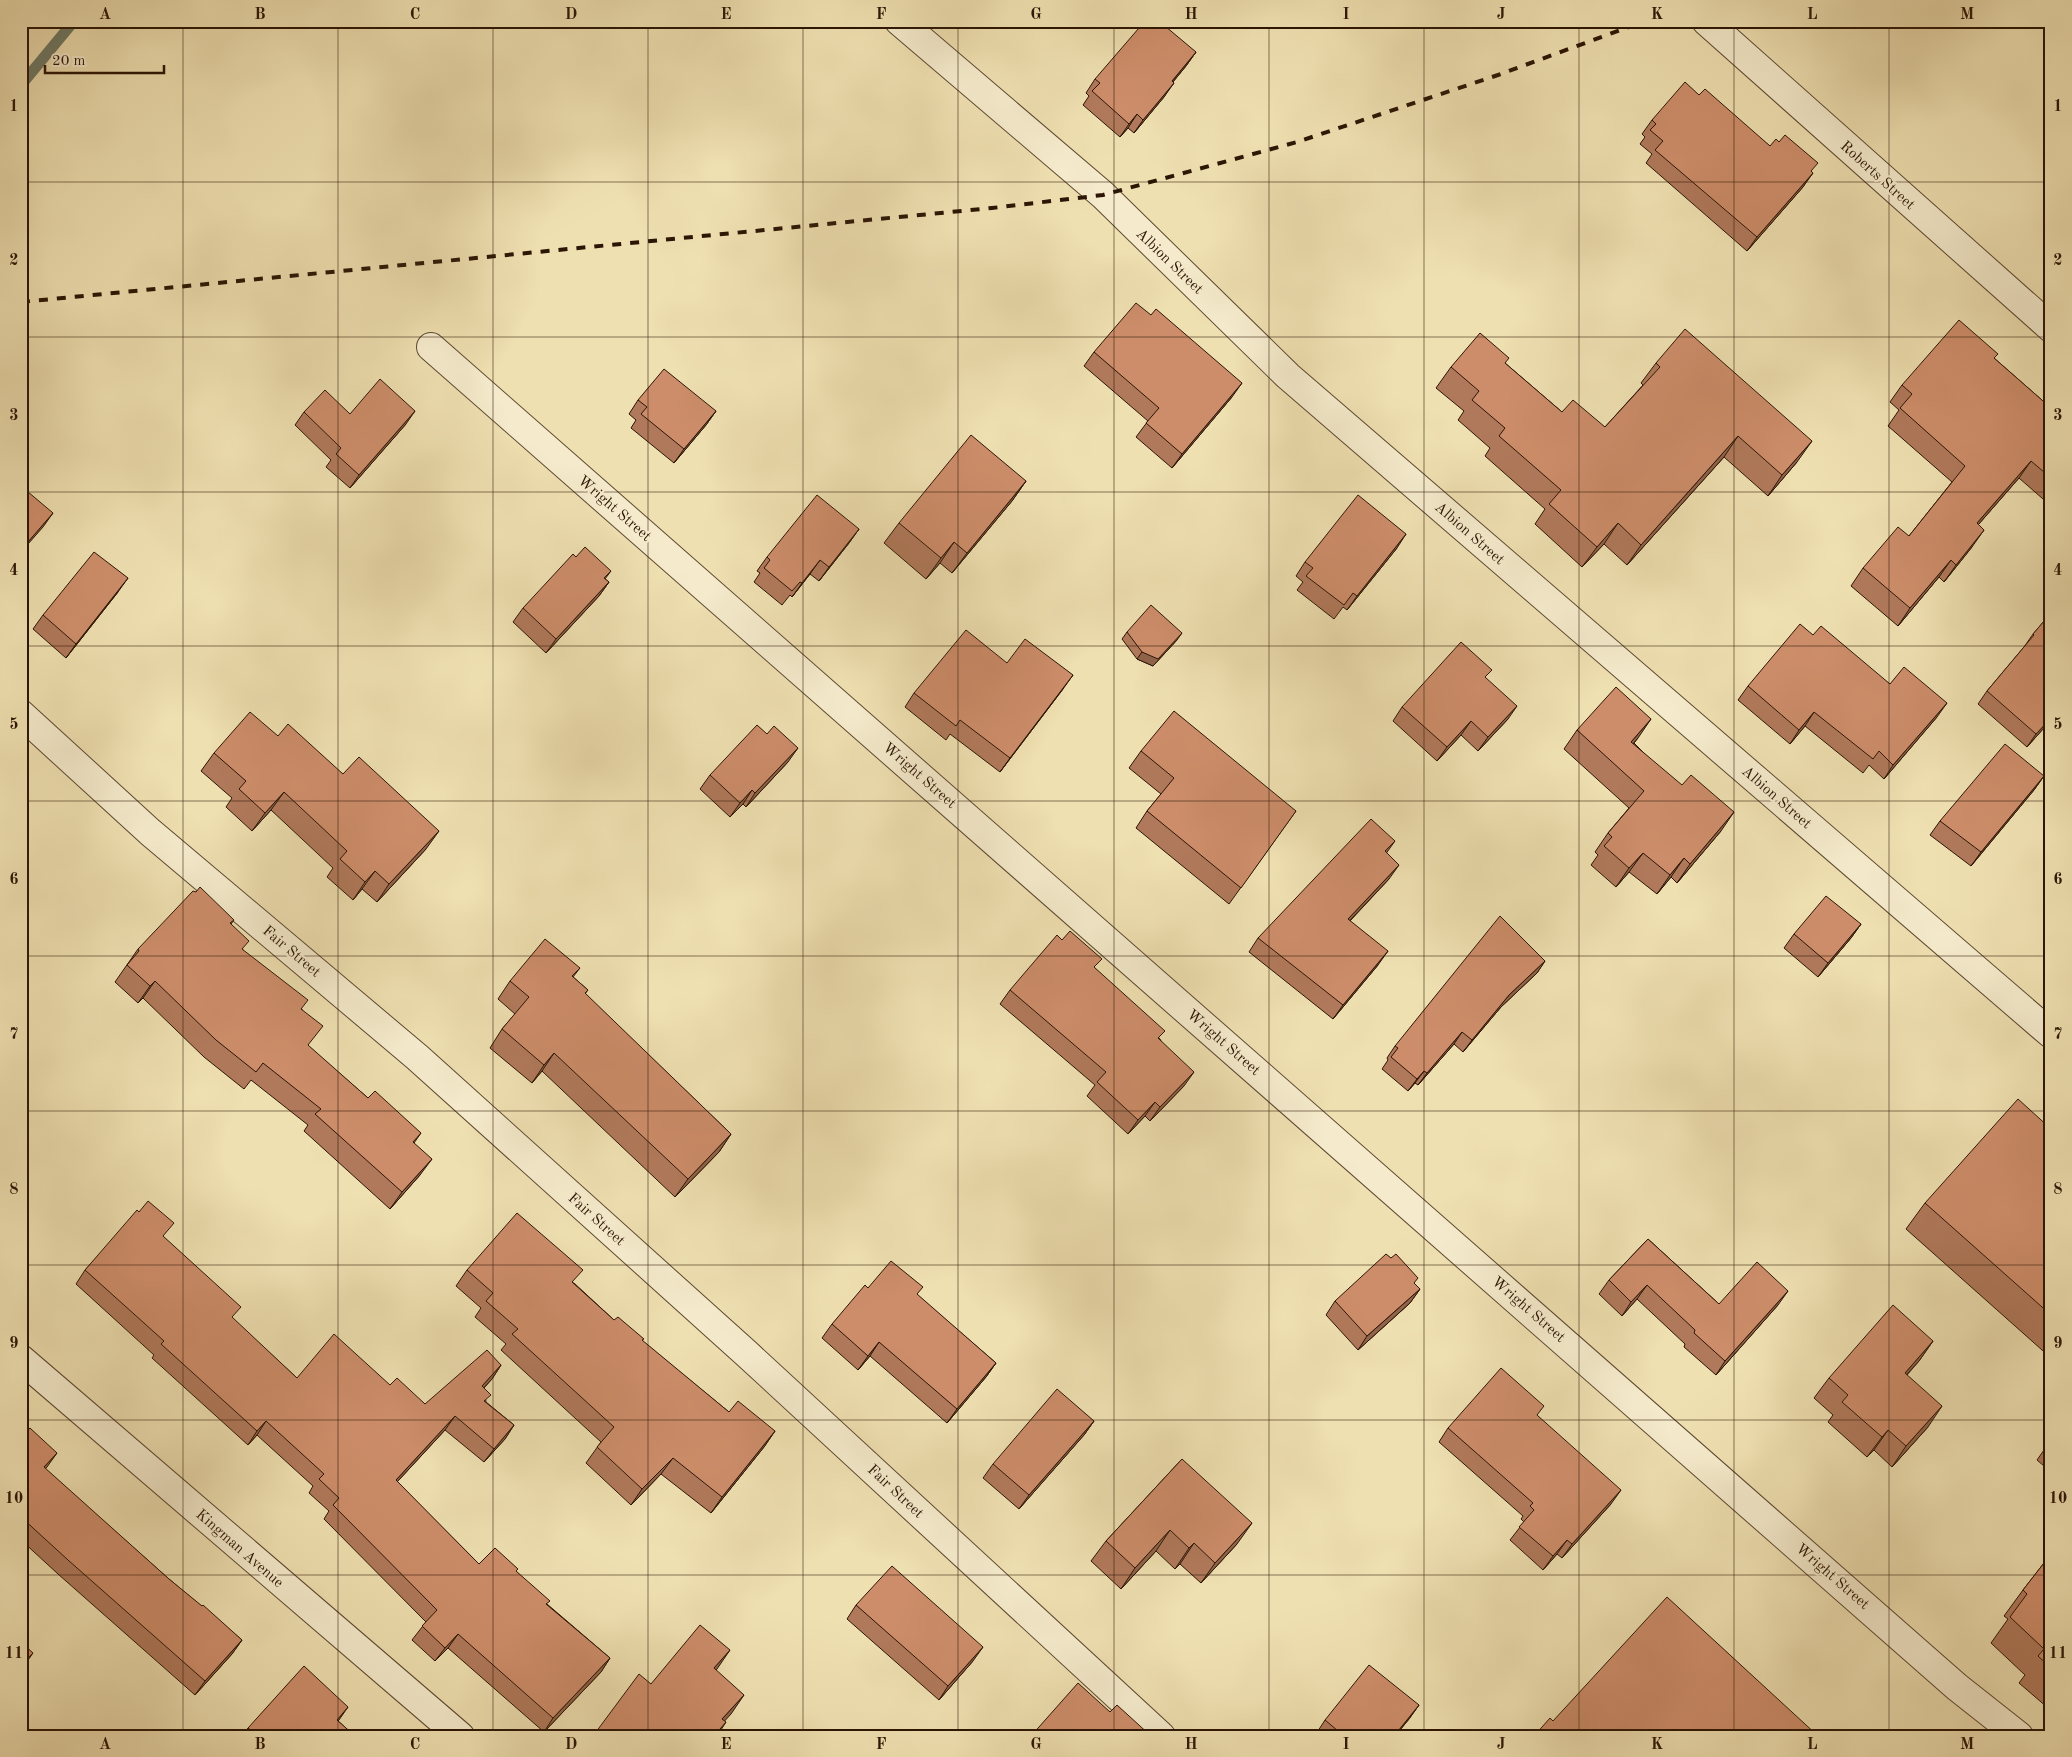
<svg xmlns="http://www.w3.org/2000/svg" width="2072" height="1757" viewBox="0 0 2072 1757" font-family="'Old Standard TT',serif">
<rect width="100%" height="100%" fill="#efe0b1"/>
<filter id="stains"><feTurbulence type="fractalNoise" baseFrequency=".004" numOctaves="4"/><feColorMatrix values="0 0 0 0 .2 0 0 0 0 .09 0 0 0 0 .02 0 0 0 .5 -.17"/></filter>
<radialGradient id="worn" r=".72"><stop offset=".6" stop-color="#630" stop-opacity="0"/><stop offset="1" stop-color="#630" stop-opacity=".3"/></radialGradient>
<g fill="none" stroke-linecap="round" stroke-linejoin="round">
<!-- stream -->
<polyline stroke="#6e7a67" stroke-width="11" points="21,85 74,21"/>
<!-- minor casing -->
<g stroke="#5d4830" stroke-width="30">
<g id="minor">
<polyline points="899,21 1103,195 1288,376 2051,1034"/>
<polyline points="1706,21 2051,328"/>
<polyline points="431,347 1957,1687 2019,1736"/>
<polyline points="21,714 150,832 417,1057 747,1354 1161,1736"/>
<polyline points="21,1359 460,1736"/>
</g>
</g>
<!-- minor -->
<use href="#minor" stroke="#f5ebcc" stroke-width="28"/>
<!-- rail -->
<polyline stroke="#2c1505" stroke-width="4" stroke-dasharray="9 9" stroke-linecap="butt" points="21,302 992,208 1103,195 1297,142 1498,75 1645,21"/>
</g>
<!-- wall -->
<g fill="#b0795b" stroke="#2c1505">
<polygon points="1196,52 1186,66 1173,82 1164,97 1134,133 1128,128 1120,137 1083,105 1089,96 1086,93 1095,79"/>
<polygon points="1699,95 1770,146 1812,172 1803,187 1747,251 1646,163 1652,154 1640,144 1645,137 1642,134 1652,120"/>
<polygon points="1094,352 1232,397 1172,468 1136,437 1148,421 1084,366"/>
<polygon points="1998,354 1994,358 2051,408 2051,506 2019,478 1978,525 1972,547 1944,582 1939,577 1898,626 1851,586 1863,568 1909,536 1952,482 1888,426 1899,410 1890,402 1902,385"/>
<polygon points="1505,363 1562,412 1605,427 1643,385 1641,383 1656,363 1797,462 1768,496 1724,457 1627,565 1604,544 1582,567 1535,524 1545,509 1485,456 1490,448 1458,420 1464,411 1436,388 1451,367"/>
<polygon points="638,400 716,411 706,425 674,463 631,428 636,420 629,414"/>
<polygon points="304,412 406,424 350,488 326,467 331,460 295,425"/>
<polygon points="1026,481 1012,501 952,573 940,563 926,579 884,543 899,523"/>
<polygon points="859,529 849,543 819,581 810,574 792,597 790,595 782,605 754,582 760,573 757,571 767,557"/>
<polygon points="1397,548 1347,610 1343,607 1334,619 1297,590 1303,582 1296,576 1305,562"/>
<polygon points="576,557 611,571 605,579 609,582 599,596 546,653 513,622 523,608"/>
<polygon points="118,592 66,658 33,629 43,615"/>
<polygon points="2051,613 2051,720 2027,747 1978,704 1987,691 2024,647 2033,634"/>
<polygon points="1127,632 1177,640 1153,666 1137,659 1122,639"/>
<polygon points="1813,635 1890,684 1937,717 1884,779 1869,765 1863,773 1805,726 1790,744 1738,700 1748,686"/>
<polygon points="1007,663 1063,689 1000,772 950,734 946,740 905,707 914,693"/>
<polygon points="1486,678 1508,719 1478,751 1461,735 1437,761 1393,721 1402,707"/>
<polygon points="1577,730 1638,738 1634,743 1721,831 1677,883 1671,877 1657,894 1629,872 1616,887 1591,865 1598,855 1595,852 1608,833 1629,808 1564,749"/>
<polygon points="278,736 343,774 426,849 377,902 362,889 353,900 327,877 333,868 271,810 252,831 226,807 232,798 201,771 214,753"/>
<polygon points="1141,751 1296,811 1229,904 1136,828 1147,811 1161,794 1129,768"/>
<polygon points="788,762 746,807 743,804 730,817 700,789 710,775"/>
<polygon points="2044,776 2034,790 1971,866 1930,835 1940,821"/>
<polygon points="1386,853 1389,879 1350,921 1378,965 1333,1019 1249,952 1258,938"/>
<polygon points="234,920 231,924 243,950 302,1009 308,1046 368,1098 421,1133 414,1143 420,1175 390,1209 304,1131 308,1125 251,1080 244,1089 204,1057 143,998 138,1003 115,982 138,949"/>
<polygon points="1861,924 1851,938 1818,977 1784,948 1794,934"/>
<polygon points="1545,961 1537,973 1501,1007 1463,1052 1454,1044 1418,1085 1415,1083 1408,1091 1382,1069 1388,1060 1387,1058 1395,1046"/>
<polygon points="580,968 573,977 588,990 585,994 731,1134 719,1152 675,1197 542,1071 532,1083 490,1048 502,1029 515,1014 498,999 510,981"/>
<polygon points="1095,968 1160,1039 1184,1086 1150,1121 1145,1116 1128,1134 1087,1096 1095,1085 1000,1004 1010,990"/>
<polygon points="2051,1129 2051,1358 1906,1229 1925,1203"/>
<polygon points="139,1212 164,1237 233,1319 297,1378 390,1385 425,1404 501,1365 492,1379 484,1388 486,1402 514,1425 505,1439 484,1462 445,1430 397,1482 479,1564 516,1571 547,1604 610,1658 601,1672 544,1732 448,1648 435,1661 412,1640 426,1622 324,1519 329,1511 309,1493 313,1486 257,1435 248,1445 152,1358 154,1355 76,1284 85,1270"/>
<polygon points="1648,1239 1719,1304 1778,1305 1716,1375 1684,1347 1685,1344 1637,1299 1622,1316 1599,1294 1609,1280"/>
<polygon points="467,1270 574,1283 614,1320 642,1341 729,1412 775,1431 764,1447 711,1513 661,1474 631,1505 586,1463 601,1442 501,1350 506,1344 475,1317 481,1308 456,1286"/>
<polygon points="1415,1284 1420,1289 1410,1303 1358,1350 1326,1315 1335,1301"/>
<polygon points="868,1288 917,1295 996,1363 986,1377 947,1423 870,1356 858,1370 822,1338 832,1324"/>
<polygon points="1933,1341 1919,1361 1907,1375 1928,1427 1892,1467 1874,1450 1867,1457 1828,1422 1833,1415 1814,1398 1829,1378"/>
<polygon points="1538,1416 1611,1504 1562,1558 1557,1554 1543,1570 1510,1540 1524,1522 1521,1519 1523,1516 1439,1442 1448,1428"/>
<polygon points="1094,1421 1084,1435 1019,1509 983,1478 993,1464"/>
<polygon points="21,1438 47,1467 45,1469 169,1579 242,1640 232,1654 195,1695 58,1574 21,1540"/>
<polygon points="2051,1440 2051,1472 2037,1460"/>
<polygon points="1182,1459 1237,1544 1201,1583 1180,1564 1175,1569 1156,1551 1121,1589 1091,1561 1106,1541"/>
<polygon points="2051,1554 2051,1718 2044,1714 2048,1708 2019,1683 2025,1675 1991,1643 2008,1619 2004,1616 2023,1590"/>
<polygon points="856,1605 973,1661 939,1700 847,1619"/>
<polygon points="1419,1705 1409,1719 1395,1736 1318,1736 1316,1734 1325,1720"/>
<polygon points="338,1721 355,1736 242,1736 248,1728"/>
</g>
<!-- shaded-wall -->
<g fill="#90634a" stroke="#2c1505">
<polygon points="1196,52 1186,66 1162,95 1172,81"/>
<polygon points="1174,83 1164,97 1134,133 1143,120"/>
<polygon points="1137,114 1128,128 1120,137 1129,124"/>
<polygon points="1813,173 1803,187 1747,251 1757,237"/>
<polygon points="1242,383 1232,397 1172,468 1182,454"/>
<polygon points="415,411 406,424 350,488 359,475"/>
<polygon points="716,411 706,425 674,463 684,449"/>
<polygon points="1738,436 1724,457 1627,565 1641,545"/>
<polygon points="1812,441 1797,462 1768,496 1782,475"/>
<polygon points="2031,461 2019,478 1964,541 1977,523"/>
<polygon points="1026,481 1012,501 952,573 967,553"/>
<polygon points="53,513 43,527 21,552 21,550"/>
<polygon points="1618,523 1604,544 1582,567 1597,547"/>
<polygon points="859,529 849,543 819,581 829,567"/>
<polygon points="1984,530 1972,547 1944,582 1956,565"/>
<polygon points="1406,534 1397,548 1347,610 1357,596"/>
<polygon points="954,542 940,563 926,579 941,558"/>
<polygon points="820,560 810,574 792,597 802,583"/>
<polygon points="1951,560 1939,577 1898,626 1910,608"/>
<polygon points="128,578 118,592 66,658 76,644"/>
<polygon points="609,582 599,596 546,653 556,639"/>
<polygon points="1182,633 1177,640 1153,666 1137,659 1142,652"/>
<polygon points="1073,675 1063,689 1000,772 1010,758"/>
<polygon points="1947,703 1937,717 1884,779 1893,765"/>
<polygon points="1517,706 1508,719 1478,751 1488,737"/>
<polygon points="1814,712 1805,726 1790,744 1799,730"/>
<polygon points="2051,718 2051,720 2027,747 2036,734"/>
<polygon points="1651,719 1638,738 1618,761 1631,742"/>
<polygon points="1471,721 1461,735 1437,761 1447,747"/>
<polygon points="798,748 788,762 746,807 755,793"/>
<polygon points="2044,776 2034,790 1971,866 1981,852"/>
<polygon points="752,790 743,804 730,817 740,803"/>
<polygon points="284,792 271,810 252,831 265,813"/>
<polygon points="1734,812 1721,831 1677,883 1690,864"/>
<polygon points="439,831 426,849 377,902 389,884"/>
<polygon points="1395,841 1385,855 1385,851"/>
<polygon points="1643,853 1629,872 1616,887 1629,868"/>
<polygon points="1684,858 1671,877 1657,894 1670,875"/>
<polygon points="1399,865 1389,879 1338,933 1348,919"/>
<polygon points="375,871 362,889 353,900 365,882"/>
<polygon points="1861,924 1851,938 1818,977 1828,963"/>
<polygon points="1388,951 1378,965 1333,1019 1343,1005"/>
<polygon points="1545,961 1537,973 1501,1007 1463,1052 1472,1040 1509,995"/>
<polygon points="155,981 143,998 138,1003 150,986"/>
<polygon points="1462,1032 1454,1044 1418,1085 1427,1073"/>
<polygon points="554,1053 542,1071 532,1083 544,1065"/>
<polygon points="1424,1071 1415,1083 1408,1091 1417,1079"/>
<polygon points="1194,1072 1184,1086 1150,1121 1160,1107"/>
<polygon points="1155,1102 1145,1116 1128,1134 1138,1120"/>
<polygon points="731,1134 719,1152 675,1197 688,1179"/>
<polygon points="432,1159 420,1175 390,1209 402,1192"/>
<polygon points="1647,1285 1637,1299 1622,1316 1631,1302"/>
<polygon points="1420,1289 1410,1303 1358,1350 1367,1336"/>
<polygon points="1788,1291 1778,1305 1716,1375 1725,1361"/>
<polygon points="1933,1341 1919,1361 1890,1393 1905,1373"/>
<polygon points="879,1342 870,1356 858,1370 868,1356"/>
<polygon points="996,1363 986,1377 947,1423 957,1409"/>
<polygon points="501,1365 492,1379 472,1400 482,1386"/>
<polygon points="1942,1406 1928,1427 1892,1467 1906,1446"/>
<polygon points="455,1416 445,1430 386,1494 396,1480"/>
<polygon points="266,1421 257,1435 248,1445 257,1431"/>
<polygon points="1094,1421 1084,1435 1019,1509 1029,1495"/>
<polygon points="514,1425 505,1439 484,1462 494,1449"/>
<polygon points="1888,1430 1874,1450 1867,1457 1882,1437"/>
<polygon points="775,1431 764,1447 711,1513 722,1497"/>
<polygon points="57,1453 47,1467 34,1481 44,1467"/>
<polygon points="673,1458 661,1474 631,1505 642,1489"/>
<polygon points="1621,1490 1611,1504 1562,1558 1572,1544"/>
<polygon points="1252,1523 1237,1544 1201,1583 1215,1563"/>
<polygon points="1170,1530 1156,1551 1121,1589 1135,1568"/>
<polygon points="1567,1540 1557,1554 1543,1570 1553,1556"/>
<polygon points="1194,1543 1180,1564 1175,1569 1189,1548"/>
<polygon points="458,1634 448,1648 435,1661 445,1648"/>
<polygon points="242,1640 232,1654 195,1695 205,1681"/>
<polygon points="983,1647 973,1661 939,1700 948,1686"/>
<polygon points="730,1650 717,1669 701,1687 714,1668"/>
<polygon points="33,1653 24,1666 21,1669 21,1665"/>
<polygon points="610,1658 601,1672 544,1732 553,1718"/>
<polygon points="744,1695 731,1714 711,1736 722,1719"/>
<polygon points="1419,1705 1409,1719 1395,1736 1394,1736"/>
<polygon points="348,1707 339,1720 327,1733 337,1720"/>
<polygon points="726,1722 717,1736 714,1736"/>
</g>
<!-- building -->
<g fill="#cd8d6a" stroke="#2c1505">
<polygon points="1145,21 1159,21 1196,52 1172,81 1174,83 1143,120 1137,114 1129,124 1092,91 1100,83 1095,79"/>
<polygon points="1685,82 1699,95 1705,89 1770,146 1776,139 1779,142 1785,135 1818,163 1811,171 1813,173 1757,237 1655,150 1663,141 1650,130 1656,124 1652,120"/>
<polygon points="1136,303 1151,315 1156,309 1242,383 1182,454 1146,423 1159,408 1094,352"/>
<polygon points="1959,320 1998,354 1994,358 2051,408 2051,478 2031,461 1977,523 1984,530 1956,565 1951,560 1910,608 1863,568 1898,527 1909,536 1965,466 1900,408 1912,394 1902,385"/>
<polygon points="1685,329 1812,441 1782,475 1738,436 1641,545 1618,523 1597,547 1549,504 1561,490 1499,436 1505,428 1472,400 1479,391 1451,367 1480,333 1509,358 1505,363 1562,412 1573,400 1605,427 1660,367 1656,363"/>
<polygon points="664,369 716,411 684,449 641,414 647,407 638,400"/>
<polygon points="380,379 415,411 359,475 336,454 341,448 304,412 325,390 350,414"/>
<polygon points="971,435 1026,481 967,553 954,542 941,558 899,523"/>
<polygon points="21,486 53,513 21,550"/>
<polygon points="817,495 859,529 829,567 820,560 802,583 800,582 792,591 764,568 770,560 767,557"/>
<polygon points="1358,495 1406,534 1357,596 1353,593 1344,605 1306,576 1313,568 1305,562"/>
<polygon points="585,547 611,571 604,578 609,582 556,639 523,608 573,554 576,557"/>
<polygon points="94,552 128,578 76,644 43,615"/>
<polygon points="1151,605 1182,633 1158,659 1142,652 1127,632"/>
<polygon points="2051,613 2051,718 2036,734 1987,691 2034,635 2033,634"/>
<polygon points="1800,624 1813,635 1821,626 1890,684 1904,667 1947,703 1893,765 1879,751 1873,759 1814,712 1799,730 1748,686"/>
<polygon points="966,630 1007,663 1025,639 1073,675 1010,758 960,720 956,726 914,693"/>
<polygon points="1461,642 1492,670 1485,677 1517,706 1488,737 1471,721 1447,747 1402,707"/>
<polygon points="1616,687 1651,719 1631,742 1682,785 1691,775 1734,812 1690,864 1684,858 1670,875 1643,853 1629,868 1604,846 1612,837 1608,833 1644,791 1577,730"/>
<polygon points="1174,711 1296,811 1241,888 1147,811 1174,778 1141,751"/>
<polygon points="250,712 278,736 288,724 343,774 359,757 439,831 389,884 375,871 365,882 340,859 347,851 284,792 265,813 239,789 246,781 214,753"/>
<polygon points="757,725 767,734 774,726 798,748 755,793 752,790 740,803 710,775"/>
<polygon points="2005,744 2044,776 1981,852 1940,821"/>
<polygon points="1371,819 1395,841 1385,851 1399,865 1348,919 1388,951 1343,1005 1258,938"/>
<polygon points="200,887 234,920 230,923 249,941 242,949 308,1000 301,1009 323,1026 308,1045 368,1098 375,1091 421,1133 413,1142 432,1159 402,1192 315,1114 321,1109 263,1063 256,1072 216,1040 155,981 150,986 127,965 139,951 138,949 193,891 196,892"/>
<polygon points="1826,896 1861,924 1828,963 1794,934"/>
<polygon points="1500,916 1545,961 1509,995 1472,1040 1462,1032 1427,1073 1424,1071 1417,1079 1391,1057 1398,1048 1395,1046"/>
<polygon points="1070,931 1102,959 1094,967 1165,1031 1158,1038 1194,1072 1160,1107 1155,1102 1138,1120 1097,1082 1106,1072 1010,990 1057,935 1062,940"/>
<polygon points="545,939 580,968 572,976 588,990 585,993 731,1134 688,1179 554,1053 544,1065 502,1029 529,997 510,981"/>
<polygon points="2018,1099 2051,1129 2051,1315 1925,1203"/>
<polygon points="148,1201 174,1223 163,1236 241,1307 232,1317 297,1378 334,1334 390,1385 397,1378 425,1404 487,1350 501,1365 482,1386 491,1395 484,1401 514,1425 494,1449 455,1416 396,1480 479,1564 495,1548 518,1569 516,1571 550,1601 546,1604 610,1658 553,1718 458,1634 445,1648 422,1626 437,1610 333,1505 339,1498 319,1479 324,1474 266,1421 257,1431 161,1344 164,1341 85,1270 137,1210 139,1212"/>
<polygon points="517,1213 583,1270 572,1282 614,1320 618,1317 644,1339 642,1340 729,1412 738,1401 775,1431 722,1497 673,1458 642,1489 597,1447 614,1427 512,1334 518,1329 486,1301 493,1293 467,1270"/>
<polygon points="1648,1239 1719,1304 1757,1262 1788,1291 1725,1361 1694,1333 1695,1330 1647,1285 1631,1302 1609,1280"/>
<polygon points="1386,1254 1391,1258 1396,1254 1418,1278 1414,1283 1420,1289 1367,1336 1335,1301"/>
<polygon points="891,1261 923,1287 917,1294 996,1363 957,1409 879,1342 868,1356 832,1324 865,1285 868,1288"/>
<polygon points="1893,1305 1933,1341 1905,1373 1942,1406 1906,1446 1888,1430 1882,1437 1842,1402 1848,1395 1829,1378"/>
<polygon points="1501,1368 1544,1406 1537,1415 1621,1490 1572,1544 1567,1540 1553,1556 1519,1527 1534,1510 1530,1506 1533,1503 1448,1428"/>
<polygon points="1057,1389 1094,1421 1029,1495 993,1464"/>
<polygon points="30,1428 57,1453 44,1467 169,1579 202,1606 203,1605 242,1640 205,1681 68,1560 21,1517 21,1438"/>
<polygon points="1182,1459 1252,1523 1215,1563 1194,1543 1189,1548 1170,1530 1135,1568 1106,1541"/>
<polygon points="2051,1554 2051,1668 2038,1656 2044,1649 2010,1617 2027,1594 2023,1590"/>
<polygon points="892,1566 983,1647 948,1686 856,1605"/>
<polygon points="1667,1597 1818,1736 1534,1736 1550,1718 1553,1721"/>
<polygon points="700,1625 730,1650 714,1668 744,1695 722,1719 726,1722 714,1736 593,1736 639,1674 651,1684"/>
<polygon points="21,1642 33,1653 21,1665"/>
<polygon points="1369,1665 1419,1705 1394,1736 1344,1736 1325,1720"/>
<polygon points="304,1666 348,1707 337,1720 355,1736 250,1736 253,1732 248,1728"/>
<polygon points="1078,1683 1110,1712 1117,1705 1151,1736 1031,1736"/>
</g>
<!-- grid -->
<path fill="none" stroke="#2c1505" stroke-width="1" stroke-opacity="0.55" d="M183,21V1736M338,21V1736M493,21V1736M648,21V1736M803,21V1736M958,21V1736M1114,21V1736M1269,21V1736M1424,21V1736M1579,21V1736M1734,21V1736M1889,21V1736M21,182H2051M21,337H2051M21,492H2051M21,646H2051M21,801H2051M21,956H2051M21,1111H2051M21,1265H2051M21,1420H2051M21,1575H2051"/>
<g text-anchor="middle" stroke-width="4.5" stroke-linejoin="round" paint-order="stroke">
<!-- street labels -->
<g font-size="15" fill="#2c1505" stroke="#f5ebcc">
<text transform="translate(1878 175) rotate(42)" y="5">Roberts Street</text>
<text transform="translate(1170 261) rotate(44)" y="5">Albion Street</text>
<text transform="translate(615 508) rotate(41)" y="5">Wright Street</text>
<text transform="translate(1470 533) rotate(41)" y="5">Albion Street</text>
<text transform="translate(920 775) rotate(41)" y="5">Wright Street</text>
<text transform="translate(1777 797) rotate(41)" y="5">Albion Street</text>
<text transform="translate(292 951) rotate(40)" y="5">Fair Street</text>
<text transform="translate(1224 1042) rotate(41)" y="5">Wright Street</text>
<text transform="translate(597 1219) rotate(42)" y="5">Fair Street</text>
<text transform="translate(1529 1309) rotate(41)" y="5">Wright Street</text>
<text transform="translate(896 1491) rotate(43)" y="5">Fair Street</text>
<text transform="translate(240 1548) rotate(41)" y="5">Kingman Avenue</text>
<text transform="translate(1833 1576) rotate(41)" y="5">Wright Street</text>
</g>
</g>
<!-- margin -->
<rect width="2072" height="1757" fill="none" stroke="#efe0b1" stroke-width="55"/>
<!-- scale -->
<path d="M45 65v8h119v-8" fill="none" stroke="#2c1505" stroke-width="2.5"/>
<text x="52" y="65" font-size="15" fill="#2c1505" stroke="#f5ebcc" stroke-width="4" paint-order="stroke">20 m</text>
<rect x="28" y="28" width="2016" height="1702" fill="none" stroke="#2c1505" stroke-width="2"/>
<g font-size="16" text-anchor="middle" font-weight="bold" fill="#2c1505">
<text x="105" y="19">A</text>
<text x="260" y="19">B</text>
<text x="415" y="19">C</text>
<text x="571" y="19">D</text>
<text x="726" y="19">E</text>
<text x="881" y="19">F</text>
<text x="1036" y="19">G</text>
<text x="1191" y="19">H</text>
<text x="1346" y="19">I</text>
<text x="1501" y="19">J</text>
<text x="1657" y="19">K</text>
<text x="1812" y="19">L</text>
<text x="1967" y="19">M</text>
<text x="14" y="111">1</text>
<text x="2058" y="111">1</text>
<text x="14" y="265">2</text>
<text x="2058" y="265">2</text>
<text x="14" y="420">3</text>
<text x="2058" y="420">3</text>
<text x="14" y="575">4</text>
<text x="2058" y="575">4</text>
<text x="14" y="729">5</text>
<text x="2058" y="729">5</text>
<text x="14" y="884">6</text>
<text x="2058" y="884">6</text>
<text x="14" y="1039">7</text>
<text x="2058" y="1039">7</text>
<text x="14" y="1194">8</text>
<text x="2058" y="1194">8</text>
<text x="14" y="1348">9</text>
<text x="2058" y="1348">9</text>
<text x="14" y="1503">10</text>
<text x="2058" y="1503">10</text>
<text x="14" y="1658">11</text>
<text x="2058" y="1658">11</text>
<text x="105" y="1749">A</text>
<text x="260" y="1749">B</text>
<text x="415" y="1749">C</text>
<text x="571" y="1749">D</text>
<text x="726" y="1749">E</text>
<text x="881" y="1749">F</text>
<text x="1036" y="1749">G</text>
<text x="1191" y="1749">H</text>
<text x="1346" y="1749">I</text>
<text x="1501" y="1749">J</text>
<text x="1657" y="1749">K</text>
<text x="1812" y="1749">L</text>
<text x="1967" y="1749">M</text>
</g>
<rect width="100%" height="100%" filter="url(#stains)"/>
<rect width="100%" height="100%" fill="url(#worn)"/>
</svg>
